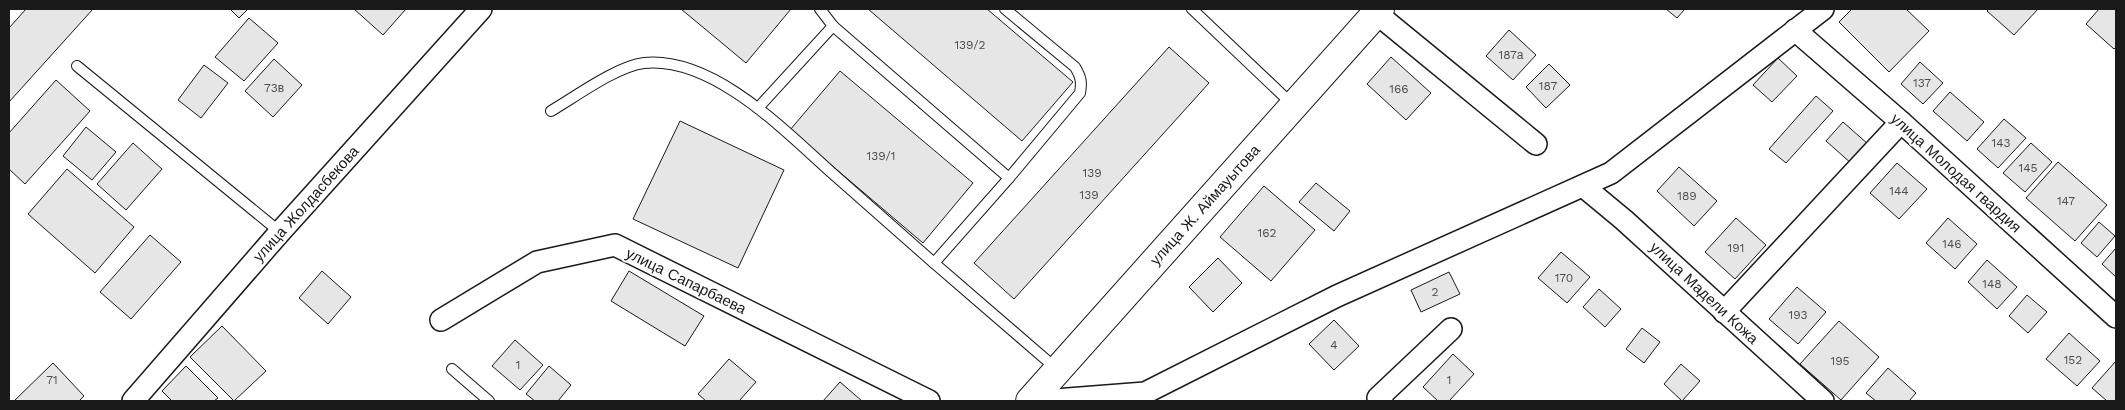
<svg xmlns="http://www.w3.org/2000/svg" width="2125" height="410" viewBox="0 0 2125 410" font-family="'Work Sans',sans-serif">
<rect width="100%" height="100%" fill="#fff"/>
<!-- building -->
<g fill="#e6e6e6" stroke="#1a1a1a">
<polygon points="26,9 93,9 9,102 9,28"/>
<polygon points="230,9 248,9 239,18"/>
<polygon points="354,9 406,9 383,35"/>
<polygon points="681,9 791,9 746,63"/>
<polygon points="868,9 987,9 1073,82 1022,141"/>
<polygon points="1666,9 1685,9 1677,18"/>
<polygon points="1852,9 1906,9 1929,31 1889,72 1839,22"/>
<polygon points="1989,9 2038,9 2014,35 1987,11"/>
<polygon points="2099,9 2116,9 2116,47 2114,49 2086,24"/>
<polygon points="249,18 278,43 244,81 215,57"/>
<polygon points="1509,30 1536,55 1513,80 1486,56"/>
<polygon points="1169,47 1209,83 1014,299 974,263"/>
<polygon points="1391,57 1431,93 1406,120 1367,84"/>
<polygon points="1778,58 1797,76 1772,102 1753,85"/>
<polygon points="274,59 302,85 273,117 245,91"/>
<polygon points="1920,62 1943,83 1923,104 1901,84"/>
<polygon points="1549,64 1570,85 1546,108 1526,87"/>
<polygon points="204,65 228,83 201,118 178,100"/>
<polygon points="840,71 973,183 923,243 790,130"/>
<polygon points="56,80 90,111 25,184 9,169 9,133"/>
<polygon points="1950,92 1984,122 1967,141 1933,111"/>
<polygon points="1816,96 1833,111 1786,163 1769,149"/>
<polygon points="2004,119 2026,138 1998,168 1977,149"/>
<polygon points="680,121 784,170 738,268 633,219"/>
<polygon points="1843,122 1869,145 1852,164 1826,141"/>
<polygon points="86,127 116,152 92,180 63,156"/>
<polygon points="133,143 162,169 126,210 97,184"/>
<polygon points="2031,143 2052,162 2025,192 2003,173"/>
<polygon points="2058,162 2107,205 2075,241 2026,198"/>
<polygon points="1897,163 1927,189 1899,219 1870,193"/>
<polygon points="1679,167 1717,201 1694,226 1657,191"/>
<polygon points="67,169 134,227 95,273 28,214"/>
<polygon points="1316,183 1350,211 1334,231 1299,202"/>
<polygon points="1264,186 1315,230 1271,281 1220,237"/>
<polygon points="1736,218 1766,245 1735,279 1705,252"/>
<polygon points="1948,218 1977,244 1955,269 1926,243"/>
<polygon points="2099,222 2115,236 2097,257 2081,243"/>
<polygon points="150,235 181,262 131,319 100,292"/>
<polygon points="2116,248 2116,277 2102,264"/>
<polygon points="1561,252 1590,277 1567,303 1538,278"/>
<polygon points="1218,258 1242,283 1213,312 1189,287"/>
<polygon points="1987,260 2017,287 1997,309 1968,282"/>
<polygon points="322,271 351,297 328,324 299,298"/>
<polygon points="629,271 704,316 685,346 611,301"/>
<polygon points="1449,272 1460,294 1421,312 1411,290"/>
<polygon points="1797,287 1826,312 1798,344 1769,319"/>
<polygon points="1599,289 1621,309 1605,327 1583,307"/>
<polygon points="2027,295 2047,312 2028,333 2009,316"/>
<polygon points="1334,320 1359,346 1334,370 1309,344"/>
<polygon points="1839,321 1879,357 1841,400 1800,364"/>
<polygon points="222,326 266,371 234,401 190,357"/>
<polygon points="1642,328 1660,342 1644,363 1626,349"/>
<polygon points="2069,333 2100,361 2077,386 2046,359"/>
<polygon points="515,340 543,365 520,390 492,366"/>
<polygon points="1453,354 1474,374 1449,401 1438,401 1423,387"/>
<polygon points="729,359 756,382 739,401 706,401 698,394"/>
<polygon points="2116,361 2116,401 2107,401 2092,388"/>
<polygon points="53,363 84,396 79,401 14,401"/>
<polygon points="1681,364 1700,381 1682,401 1664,384"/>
<polygon points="186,366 218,398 214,401 172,401 162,391"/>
<polygon points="549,366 571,385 558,401 535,401 526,394"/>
<polygon points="1888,368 1916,393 1909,401 1876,401 1866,393"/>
<polygon points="840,382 862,401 823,401"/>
</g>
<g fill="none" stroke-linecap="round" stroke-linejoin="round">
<!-- lane casing -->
<g stroke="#1a1a1a" stroke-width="12">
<g id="lane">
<polyline points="820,9 833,26 1009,178"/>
<path d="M1005,9L1075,67C1081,77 1082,82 1080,93L1009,178L934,263L1058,370"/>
<polyline points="1192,9 1293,105"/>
<polyline points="77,66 280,232"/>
<polyline points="758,108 833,26"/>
<path d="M551,111C575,97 617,66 644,63C713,56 785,131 832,173C866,203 900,233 934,263"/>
<polyline points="452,369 489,401"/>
</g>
</g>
<!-- street casing -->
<g stroke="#1a1a1a" stroke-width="24">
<g id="street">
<polyline points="1376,13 1536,144"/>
<polyline points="1795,30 1901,122 2116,317"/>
<polyline points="1583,186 1624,220 1823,401"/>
<polyline points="1724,312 1901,122"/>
<polyline points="441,320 537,262 615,245 929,401"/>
<polyline points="133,401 280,232 481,9"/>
<polyline points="1042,401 1145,393 1337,296 1611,173 1823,9"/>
<polyline points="1382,401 1378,398 1451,329"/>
</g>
</g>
<!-- secondary casing -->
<g stroke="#1a1a1a" stroke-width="30">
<polyline id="secondary" points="1030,401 1380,9"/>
</g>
<!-- lane -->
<use href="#lane" stroke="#fff" stroke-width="10"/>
<!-- street -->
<use href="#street" stroke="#fff" stroke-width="21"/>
<!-- secondary -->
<use href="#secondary" stroke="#fff" stroke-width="28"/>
</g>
<g text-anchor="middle" stroke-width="4" stroke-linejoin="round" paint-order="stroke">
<!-- number labels -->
<g font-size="12" fill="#4d4d4d">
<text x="970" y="49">139/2</text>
<text x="1511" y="59">187а</text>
<text x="1922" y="87">137</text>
<text x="1548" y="90">187</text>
<text x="274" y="92">73в</text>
<text x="1399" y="93">166</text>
<text x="2001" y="147">143</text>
<text x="881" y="160">139/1</text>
<text x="2028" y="172">145</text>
<text x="1092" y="177">139</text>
<text x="1899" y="195">144</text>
<text x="1089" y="199">139</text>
<text x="1687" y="200">189</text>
<text x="2066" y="205">147</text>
<text x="1267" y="237">162</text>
<text x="1952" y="248">146</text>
<text x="1736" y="252">191</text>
<text x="1564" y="282">170</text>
<text x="1992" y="288">148</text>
<text x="1435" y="296">2</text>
<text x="1798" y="319">193</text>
<text x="1334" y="349">4</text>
<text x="2073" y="364">152</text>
<text x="1840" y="365">195</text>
<text x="518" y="369">1</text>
<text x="52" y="384">71</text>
<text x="1449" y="384">1</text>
</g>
<!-- street labels -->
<g font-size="15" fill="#1a1a1a" stroke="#fff">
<text transform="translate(1956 173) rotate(42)" y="5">улица Молодая гвардия</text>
<text transform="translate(306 204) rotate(-48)" y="5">улица Жолдасбекова</text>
<text transform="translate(1205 205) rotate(-48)" y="5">улица Ж. Аймауытова</text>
<text transform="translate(686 281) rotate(26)" y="5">улица Сапарбаева</text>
<text transform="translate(1704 293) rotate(43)" y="5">улица Мадели Кожа</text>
</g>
</g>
<!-- border -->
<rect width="2125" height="410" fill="none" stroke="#1a1a1a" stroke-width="20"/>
</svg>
